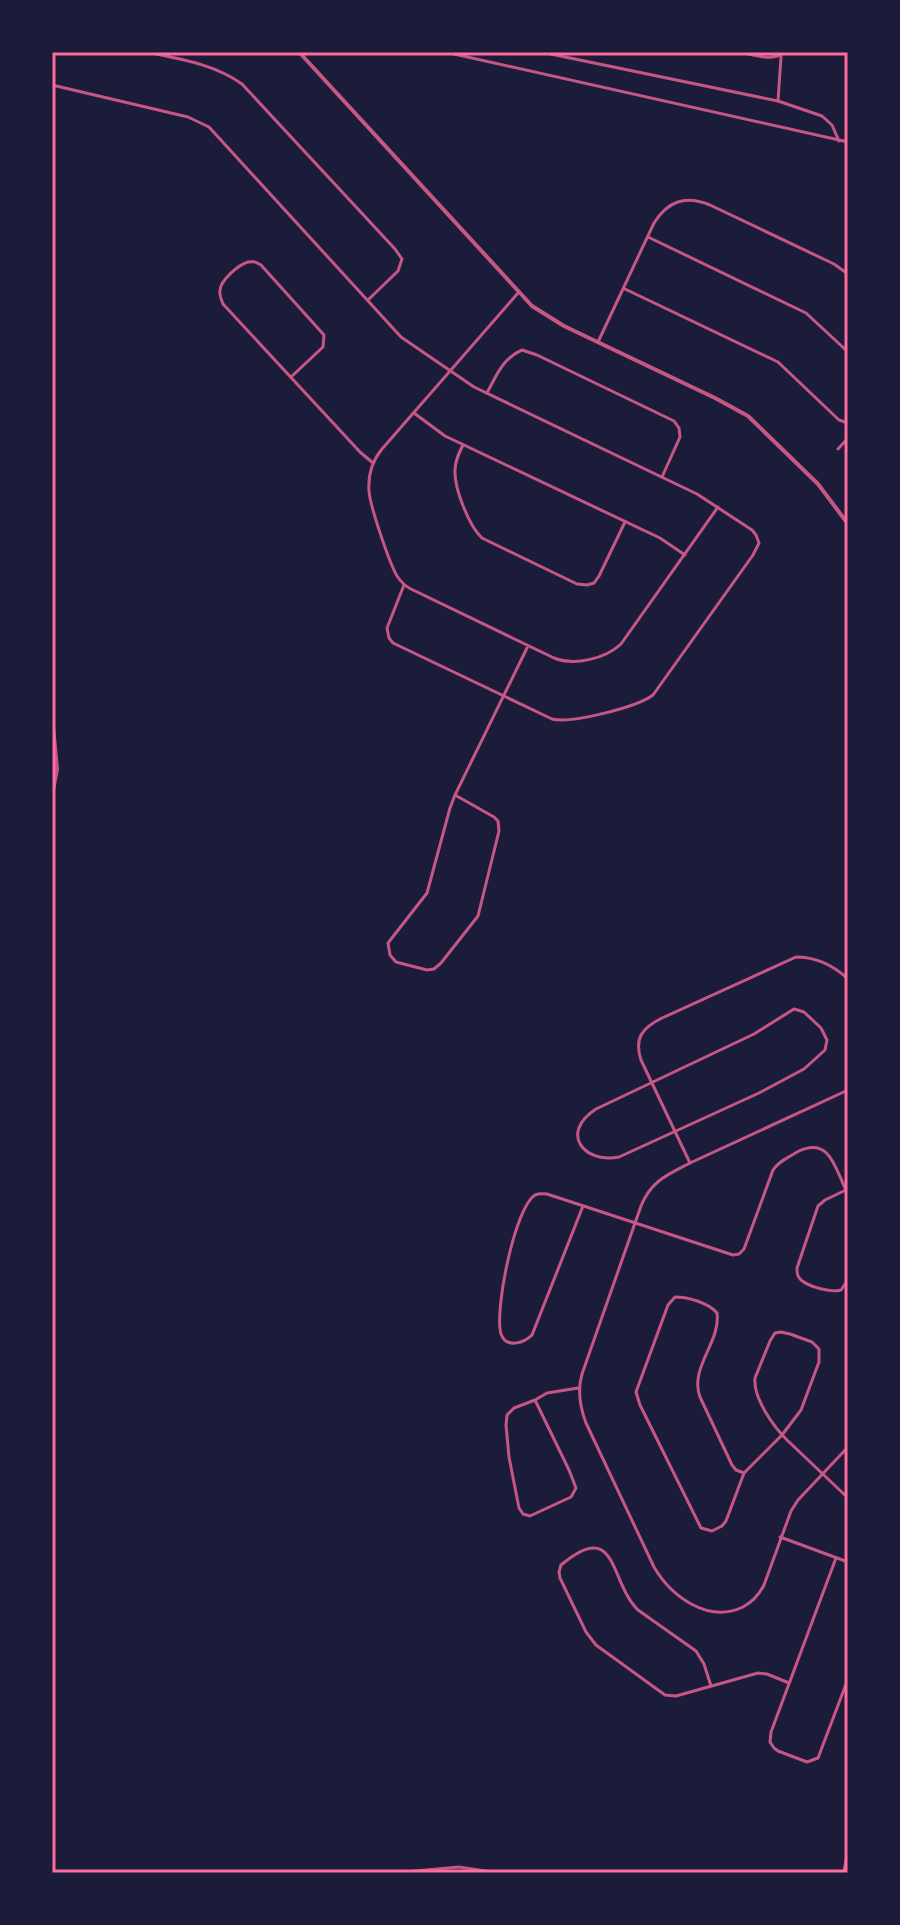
<svg xmlns="http://www.w3.org/2000/svg" width="900" height="1925" viewBox="0 0 900 1925" font-family="Rubik,sans-serif">
<rect width="100%" height="100%" fill="#1b1b3a"/>
<g fill="none" stroke-linecap="round" stroke-linejoin="round">
<!-- minor -->
<g stroke="#c65784" stroke-width="3">
<path d="M147,52C180,59 214,64 242,84L395,249L402,259L398,271L369,299"/>
<polyline points="445,52 848,142"/>
<polyline points="541,52 778,101 822,116 832,125 839,141"/>
<path d="M741,52C755,55 772,62 785,52"/>
<path d="M52,85L188,117L209,127L401,337L474,387L697,494L752,530L756,535L759,543L753,555L653,695C637,707 571,724 552,719L393,643L389,638L387,628L404,585"/>
<polyline points="778,101 781,57"/>
<polyline points="648,237 806,313 848,352"/>
<polyline points="625,289 778,362 839,420 848,423"/>
<path d="M518,293L382,449C372,461 368,476 369,491C370,506 389,562 397,576C401,582 405,586 411,589L554,658C574,666 605,659 621,644L718,507"/>
<path d="M598,342L654,223C668,201 685,195 710,205L834,264L848,274"/>
<path d="M291,377L323,347L324,335L261,265C255,262 255,261 248,262C238,265 221,280 220,290C219,296 221,298 223,304L360,452L373,463"/>
<path d="M487,393C496,376 503,358 522,350L537,355L674,421L679,428L680,437L662,477"/>
<polyline points="414,413 445,436 660,538 685,555"/>
<path d="M463,445C459,453 455,461 455,470C454,488 469,526 482,538L577,584L587,585L594,583L599,576L625,522"/>
<polyline points="838,449 848,438"/>
<polyline points="455,795 494,817 498,821 499,831 478,916 441,963 434,969 427,970 396,962 390,955 388,943 427,893 450,808 455,795 527,648"/>
<path d="M794,1009L804,1012L821,1028L827,1040L825,1050L804,1069L759,1093L619,1157C584,1164 559,1133 596,1109L754,1034Z"/>
<path d="M848,1090L690,1163C667,1175 651,1181 641,1206L582,1374C577,1391 580,1407 586,1423L654,1567C671,1596 708,1624 743,1607C752,1602 759,1595 764,1585L791,1511L798,1500L848,1447"/>
<path d="M690,1163L641,1060C634,1038 642,1028 662,1018L796,957C817,957 833,965 848,979"/>
<path d="M848,1189L825,1200L818,1206L797,1268C797,1273 797,1276 801,1280C809,1287 832,1293 841,1290L848,1280"/>
<path d="M583,1206L532,1335C524,1343 506,1349 501,1334C494,1311 515,1207 535,1195C540,1193 542,1194 547,1194L733,1255L739,1254L744,1249L773,1170C779,1161 789,1157 799,1151C830,1137 835,1168 846,1190"/>
<polyline points="535,1400 569,1470 576,1488 571,1497 530,1516 523,1514 519,1508 509,1457 506,1425 507,1415 514,1408 535,1400 547,1393 578,1388"/>
<path d="M744,1473L736,1470L732,1465L700,1397C689,1368 721,1342 717,1313C709,1303 688,1297 675,1297L668,1305L636,1392L640,1405L701,1528L712,1531L722,1526L726,1521L744,1473L782,1435L801,1410L819,1362V1349L812,1342L790,1334L781,1332L775,1333L770,1341L755,1378C753,1398 773,1426 787,1440L848,1498"/>
<polyline points="780,1537 848,1562"/>
<polyline points="836,1558 771,1732 770,1742 774,1748 778,1751 807,1762 818,1758 848,1679"/>
<path d="M711,1686L704,1664L696,1651L638,1610C609,1582 618,1517 561,1565L559,1572L560,1578L586,1632L596,1645L665,1695L676,1696L758,1673L767,1674L789,1683"/>
<polyline points="393,1873 459,1867 498,1873"/>
</g>
<!-- tertiary -->
<g stroke="#c65784" stroke-width="4">
<polyline points="299,52 532,306 564,326 715,398 748,416 818,484 848,524"/>
<polyline points="52,715 57,769 52,795"/>
<polyline points="844,1873 848,1854"/>
</g>
</g>
<!-- border -->
<rect width="900" height="1925" fill="none" stroke="#1b1b3a" stroke-width="108"/>
<rect x="54" y="54" width="792" height="1817" fill="none" stroke="#ff6b9d" stroke-width="3"/>
</svg>
